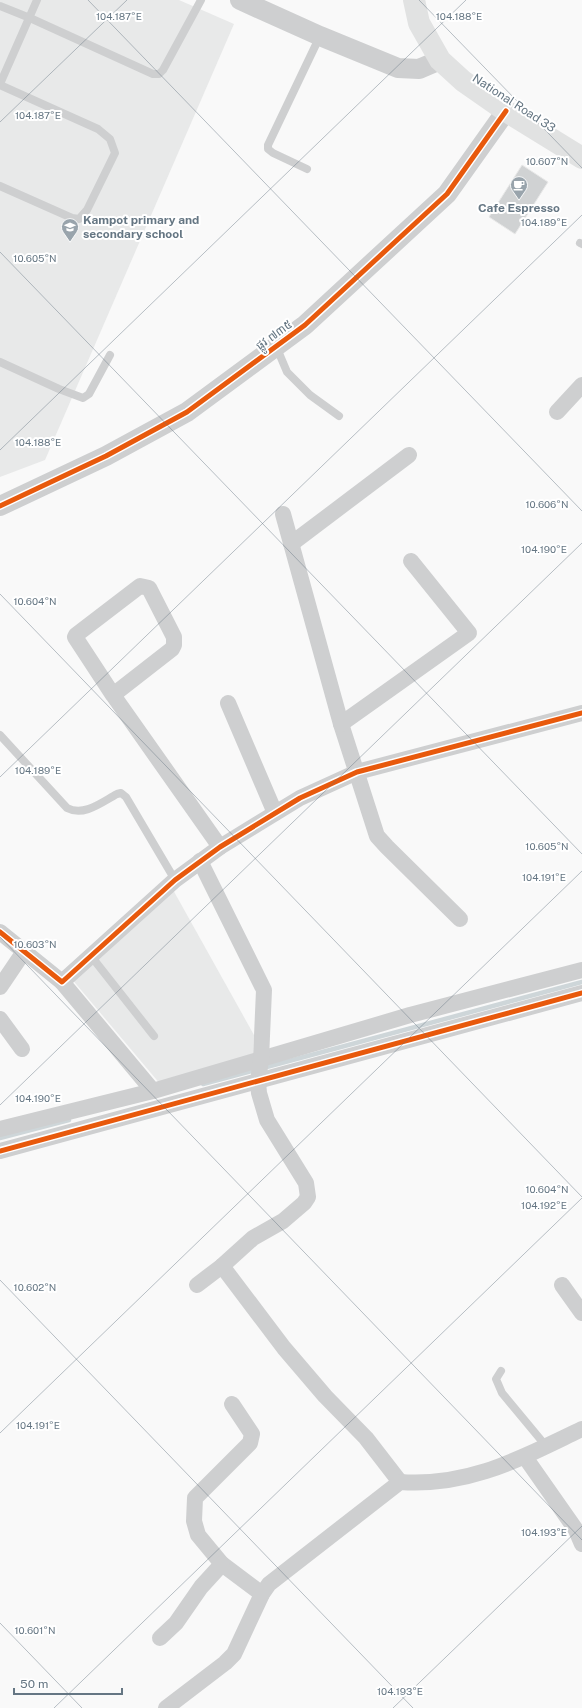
<svg xmlns="http://www.w3.org/2000/svg" width="582" height="1708" viewBox="0 0 582 1708" font-family="'Public Sans','Noto Sans Khmer',sans-serif">
<style>
.built{fill:#e8e9e9}
.lines{fill:none;stroke-linecap:round;stroke-linejoin:round}
.stream{stroke:#ced6d9;stroke-width:4.5}
.building{fill:#d0d2d3;stroke:#e8e8e8}
.service{stroke:#cecfd0;stroke-width:8}
.minor{stroke:#cecfd0;stroke-width:16}
.tertiary{stroke:#cecfd0;stroke-width:20}
.primary{stroke:#e1e2e2;stroke-width:22}
.cycleway-casing{stroke:#fff;stroke-width:8}
.cycleway{stroke:#e8590c;stroke-width:5}
.ticks{fill:none;stroke:#657683;stroke-width:1;stroke-opacity:0.45}
.labels{text-anchor:middle;stroke-width:4;stroke-linejoin:round;paint-order:stroke}
.street-label{font-size:12px;fill:#657683;stroke:#fff}
.poi-label{font-size:12px;font-weight:bold;fill:#657683;stroke:#fff}
.ticks-label{font-size:10px;text-anchor:middle;fill:#657683;stroke:#fff;stroke-width:4;stroke-linejoin:round;paint-order:stroke}
</style>
<rect width="100%" height="100%" fill="#f9f9f9"/>
<!-- built -->
<g class="built">
<polygon points="0,0 179,0 234,24 45,460 0,477"/>
<polygon points="172,888 254,1035 253,1057 161,1085 71,978"/>
</g>
<g class="lines">
<!-- stream -->
<g class="stream">
<polyline points="263,1068 582,982"/>
<polyline points="203,1084 256,1070"/>
<polyline points="0,1138 69,1120"/>
</g>
</g>
<!-- building -->
<polygon class="building" points="522,165 548,182 515,234 489,217"/>
<g class="lines">
<!-- service -->
<g class="service">
<polyline points="0,6 30,18 153,74 159,74 163,70 201,0"/>
<polyline points="0,84 37,0"/>
<polyline points="0,85 98,129 110,139 115,153 87,210 79,219 72,218 0,186"/>
<polyline points="307,169 273,153 268,149 268,145 320,36"/>
<polyline points="580,243 582,244"/>
<polyline points="276,346 287,372 310,395 339,416"/>
<polyline points="0,362 59,389 83,398 89,394 110,355"/>
<path d="M0 735 67 808C84 817 102 802 117 794L121 793 126 797 175 880"/>
<polyline points="91,956 154,1036"/>
<polyline points="501,1371 496,1379 502,1393 546,1446"/>
</g>
<!-- minor -->
<g class="minor">
<polyline points="557,412 582,385"/>
<polyline points="283,514 341,724 377,836 387,847 460,919"/>
<polyline points="291,544 409,455"/>
<polyline points="113,695 172,649 174,645 174,637 149,588 140,586 76,635 75,637 113,695 220,847"/>
<polyline points="228,703 275,813"/>
<polyline points="341,724 469,633 411,561"/>
<polyline points="0,932 62,982 175,880 220,847 300,798 357,772 582,713"/>
<polyline points="0,987 23,953"/>
<polyline points="0,1019 22,1049"/>
<polyline points="153,1091 410,1015 582,970"/>
<polyline points="0,1129 153,1091 62,982"/>
<polyline points="0,1151 582,993"/>
<polyline points="222,1266 284,1348 325,1396 366,1438 400,1482"/>
<polyline points="197,1285 222,1266 253,1238 283,1221 304,1203 308,1197 306,1183 267,1120 259,1093 258,1082 261,1059 264,990 200,861"/>
<polyline points="562,1285 582,1313"/>
<polyline points="232,1404 252,1434 250,1443 195,1498 194,1521 198,1535 222,1564 262,1594"/>
<polyline points="525,1457 576,1530 582,1544"/>
<polyline points="160,1638 176,1623 201,1587 222,1564"/>
<path d="M166 1708 225 1663 234 1654 262 1594 269 1584 400 1482C470 1487 521 1458 582 1429"/>
</g>
<!-- tertiary -->
<g class="tertiary">
<polyline points="240,0 320,36 398,68 419,69 440,60"/>
<polyline points="0,506 106,456 187,412 305,325 447,194 506,111"/>
</g>
<!-- primary -->
<polyline class="primary" points="414,0 419,23 440,60 463,81 506,111 582,158"/>
<!-- cycleway casing -->
<g class="cycleway-casing">
<g id="cycleway">
<polyline points="0,506 106,456 187,412 305,325 447,194 506,111"/>
<polyline points="0,932 62,982 175,880 220,847 300,798 357,772 582,713"/>
<polyline points="0,1151 582,993"/>
</g>
</g>
<!-- cycleway -->
<use href="#cycleway" class="cycleway"/>
</g>
<!-- ticks -->
<path class="ticks" d="M88 0 582 511M419 0 582 168M0 122 127 0M0 252 582 854M0 450 466 0M0 594 582 1197M0 777 582 215M0 937 582 1540M0 1105 582 543M0 1280 413 1708M0 1433 582 871M0 1623 82 1708M54 1708 582 1198M393 1708 582 1526"/>
<!-- icons -->
<defs>
<g id="cafe-pin" transform="scale(0.9)"><path d="M0 17L-7.5 6A9.5 9.5 0 1 1 7.5 6Z" fill="#99a4ac" stroke="#fff"/><path d="M-5.5-4.5H6V0H3Q3 3.5 0 3.5H-2.5Q-5.5 3.5-5.5 0ZM3-3.2v2h1.7v-2ZM-6 4.5H4V6H-6Z" fill="#fff"/></g>
<g id="school-pin" transform="scale(0.9)"><path d="M0 17L-7.5 6A9.5 9.5 0 1 1 7.5 6Z" fill="#99a4ac" stroke="#fff"/><path d="M0-5L7-2L0 1L-7-2ZM-4 1L0 2.5L4 1V4Q0 6-4 4Z" fill="#fff"/></g>
</defs>
<g fill-rule="evenodd">
<use href="#cafe-pin" x="519" y="185"/>
<use href="#school-pin" x="70" y="227"/>
</g>
<g class="labels">
<!-- street labels -->
<g class="street-label">
<text transform="translate(514 103) rotate(33)" y="4">National Road 33</text>
<text transform="translate(274 335) rotate(-36)" y="4">ផ្លូវ ៧៣៥</text>
</g>
<!-- poi labels -->
<g class="poi-label">
<text x="519" y="212">Cafe Espresso</text>
<text x="83" y="224" text-anchor="start">Kampot primary and<tspan x="83" dy="14">secondary school</tspan></text>
</g>
</g>
<g class="ticks-label">
<text x="119" y="20">104.187°E</text>
<text x="459" y="20">104.188°E</text>
<text x="38" y="119">104.187°E</text>
<text x="547" y="165">10.607°N</text>
<text x="544" y="226">104.189°E</text>
<text x="35" y="262">10.605°N</text>
<text x="38" y="446">104.188°E</text>
<text x="547" y="508">10.606°N</text>
<text x="544" y="553">104.190°E</text>
<text x="35" y="605">10.604°N</text>
<text x="38" y="774">104.189°E</text>
<text x="547" y="850">10.605°N</text>
<text x="544" y="881">104.191°E</text>
<text x="35" y="948">10.603°N</text>
<text x="38" y="1102">104.190°E</text>
<text x="547" y="1193">10.604°N</text>
<text x="544" y="1209">104.192°E</text>
<text x="35" y="1291">10.602°N</text>
<text x="38" y="1429">104.191°E</text>
<text x="544" y="1536">104.193°E</text>
<text x="35" y="1634">10.601°N</text>
<text x="400" y="1695">104.193°E</text>
</g>
<!-- scale -->
<path d="M14 1688v6h108v-6" fill="none" stroke="#657683" stroke-width="2"/>
<text x="20" y="1688" font-size="12" fill="#657683" stroke="#ffffff" stroke-width="3" paint-order="stroke">50 m</text>
</svg>
